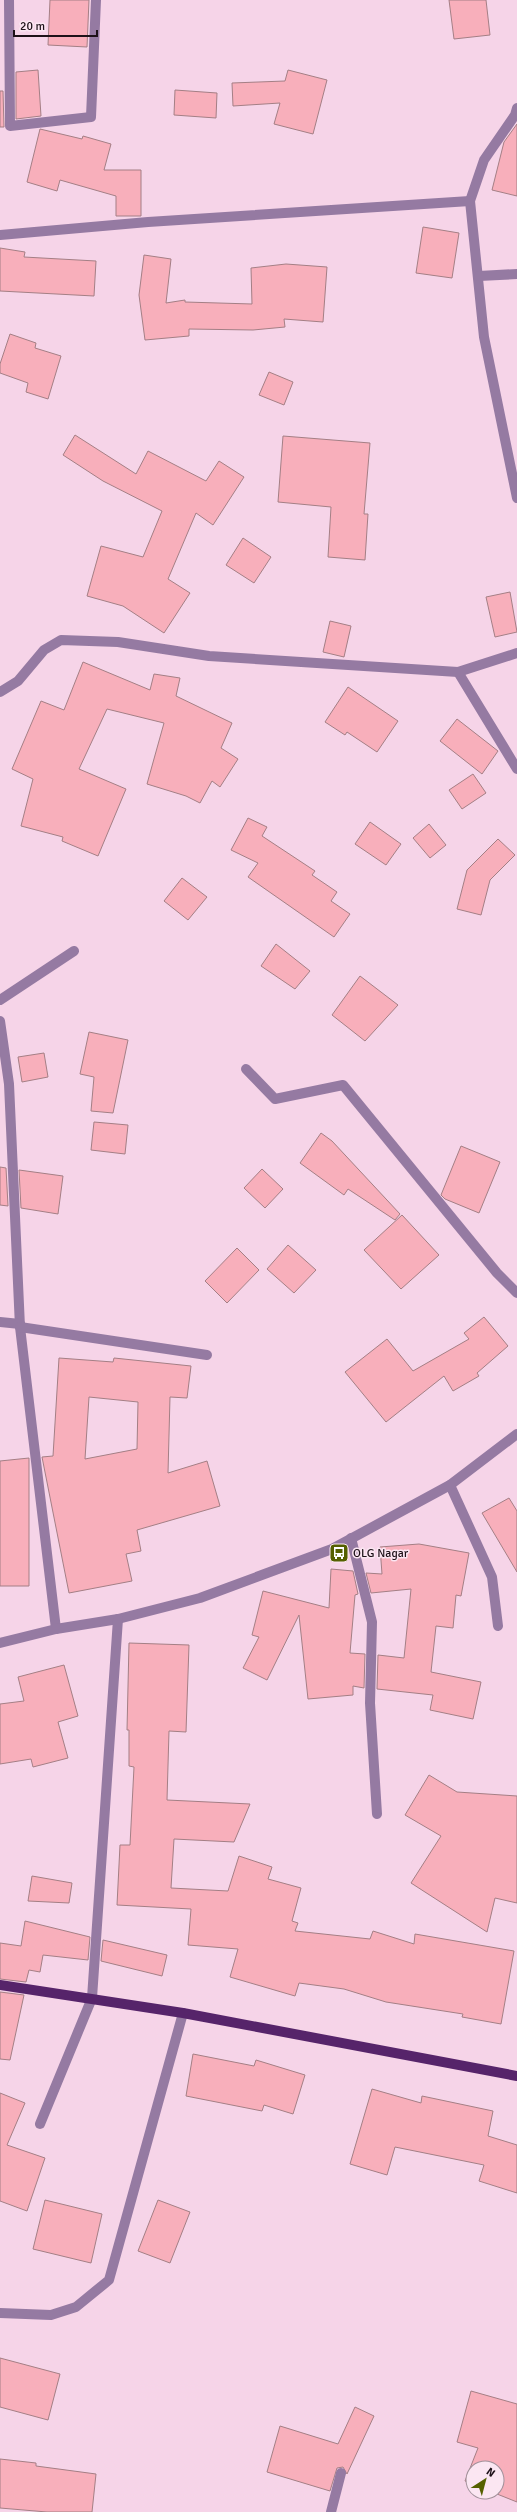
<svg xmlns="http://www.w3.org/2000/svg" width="517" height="2512" viewBox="0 0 517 2512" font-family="Signika,sans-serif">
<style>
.building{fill:#f8afbb;stroke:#a47f85;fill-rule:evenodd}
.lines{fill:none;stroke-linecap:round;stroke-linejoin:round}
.minor{stroke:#957aa2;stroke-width:10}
.major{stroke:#56246a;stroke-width:10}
.labels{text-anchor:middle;stroke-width:3;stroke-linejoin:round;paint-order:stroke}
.poi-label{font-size:12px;fill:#1d1118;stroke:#fbe6f2;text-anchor:start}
</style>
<rect width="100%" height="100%" fill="#f6d4e8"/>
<!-- building -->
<g class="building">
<polygon points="50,0 89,0 87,47 48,45"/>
<polygon points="449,0 486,0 490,35 454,39"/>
<polygon points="38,70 41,116 16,119 16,72"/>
<polygon points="288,70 327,80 313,134 274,124 280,103 233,106 232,83 285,81"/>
<polygon points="175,90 217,93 216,118 174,115"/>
<polygon points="0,91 3,91 4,127 0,127"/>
<polygon points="517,124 517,196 492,190 504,142"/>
<polygon points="40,129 82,139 83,136 111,144 104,170 141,170 141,216 116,216 116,196 60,180 57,191 27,182"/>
<polygon points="423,227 459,233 452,278 416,273"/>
<polygon points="0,248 25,252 24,257 96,261 94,296 0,291"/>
<polygon points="144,255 171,259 166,303 185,300 185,302 252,304 251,268 286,264 327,267 323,322 284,319 285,327 253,330 189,329 189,336 145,340 139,295"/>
<polygon points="10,334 36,343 35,348 61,356 48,399 26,392 28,383 0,373 0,364"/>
<polygon points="269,372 293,382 284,405 259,395"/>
<polygon points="75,435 136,474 148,451 206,481 219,461 244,477 213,525 196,513 168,579 190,593 164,633 123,606 87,596 101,546 143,557 162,511 103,481 63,455"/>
<polygon points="283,436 370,443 364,514 368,514 365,560 328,557 331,507 278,502"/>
<polygon points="243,538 271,557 254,583 226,565"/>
<polygon points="510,592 517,632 495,637 486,597"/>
<polygon points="330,621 351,626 344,657 323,652"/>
<polygon points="83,662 150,690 154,674 180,678 176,696 232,723 221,748 238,759 220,787 212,781 200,803 186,796 147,784 164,723 107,709 79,769 126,789 98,856 62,841 63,837 21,826 33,779 12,769 41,701 64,710"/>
<polygon points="348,687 398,721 377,752 347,732 345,735 325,722"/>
<polygon points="457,719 498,751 482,774 440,741"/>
<polygon points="473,774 486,793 462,809 449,790"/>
<polygon points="248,818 267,827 262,836 315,871 312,875 337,892 331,901 350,914 334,937 248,877 258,863 231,850"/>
<polygon points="370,822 401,844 386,865 355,844"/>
<polygon points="429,824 446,845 430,858 413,838"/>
<polygon points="498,839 515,855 490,880 481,915 457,909 467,870"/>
<polygon points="182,878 207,897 188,920 164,901"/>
<polygon points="276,944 310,971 295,989 261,966"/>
<polygon points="360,976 398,1005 365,1041 332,1015"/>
<polygon points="89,1032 128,1040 113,1113 91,1111 94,1077 80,1074"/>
<polygon points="44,1053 48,1077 22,1082 18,1057"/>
<polygon points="94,1122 128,1125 125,1154 91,1150"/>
<polygon points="321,1133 332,1141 400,1214 395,1220 348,1189 344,1195 300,1163"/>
<polygon points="461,1146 500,1162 479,1213 445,1199 441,1195"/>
<polygon points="0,1167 6,1168 8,1206 0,1205"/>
<polygon points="262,1169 283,1189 265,1208 244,1188"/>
<polygon points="19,1170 63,1176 58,1214 21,1208"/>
<polygon points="402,1215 439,1255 401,1289 364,1250"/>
<polygon points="288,1245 316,1270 294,1293 267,1269"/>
<polygon points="237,1248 259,1270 227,1303 205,1281"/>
<polygon points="484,1317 508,1346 477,1373 479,1376 453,1391 444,1376 386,1422 345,1372 387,1339 413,1371 469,1339 464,1333"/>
<path d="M59 1358 113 1362 114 1358 191 1366 187 1398 170 1397 168 1473 207 1461 220 1506 137 1530 141 1551 126 1554 132 1581 69 1593 42 1457 53 1456ZM89 1397 138 1402 137 1449 85 1459Z"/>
<polygon points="29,1458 29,1586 0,1586 0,1461"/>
<polygon points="509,1498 517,1511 517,1572 482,1513"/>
<polygon points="419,1544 469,1553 461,1596 456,1595 453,1628 436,1626 431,1672 481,1682 473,1719 430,1710 433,1695 377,1689 378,1655 404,1658 411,1589 371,1593 366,1573 382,1574 380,1547"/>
<polygon points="331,1569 353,1571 358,1594 355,1595 350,1653 365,1654 364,1688 353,1686 353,1695 308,1699 299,1615 267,1680 243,1668 259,1637 252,1635 263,1591 329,1608"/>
<polygon points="129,1643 189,1645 186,1732 169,1731 167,1800 250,1804 234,1842 174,1839 171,1888 228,1891 239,1856 272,1867 268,1879 301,1888 292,1921 298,1923 295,1931 370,1939 373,1931 414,1944 415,1934 514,1951 501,2024 462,2017 463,2014 386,2002 344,1989 299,1983 295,1996 230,1977 238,1949 188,1945 191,1909 117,1905 120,1845 130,1845 134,1767 129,1766 129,1730 127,1730"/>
<polygon points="64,1665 78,1716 58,1722 68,1758 33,1767 31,1759 0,1764 0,1704 24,1701 18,1677"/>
<polygon points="429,1775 457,1792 517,1796 517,1903 495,1898 487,1932 411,1883 441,1836 405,1815"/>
<polygon points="32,1876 72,1883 69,1903 28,1901"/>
<polygon points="25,1921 90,1937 88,1960 43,1955 40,1972 29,1970 26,1982 0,1979 0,1943 21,1946"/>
<polygon points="103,1940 167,1955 162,1976 101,1961"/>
<polygon points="0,1992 24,1995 10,2060 0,2059"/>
<polygon points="193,2054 254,2066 256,2060 305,2075 293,2114 264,2105 262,2111 186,2096"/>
<polygon points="372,2089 421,2103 422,2096 493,2111 488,2136 517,2145 517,2193 479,2181 484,2165 395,2147 387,2175 350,2164"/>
<polygon points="0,2093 25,2103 7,2145 45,2158 27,2211 0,2201"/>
<polygon points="45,2200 102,2214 91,2263 33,2249"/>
<polygon points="158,2200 190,2212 170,2263 138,2251"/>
<polygon points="0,2358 60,2374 48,2420 0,2407"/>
<polygon points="471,2391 517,2404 517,2502 492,2492 497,2492 497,2468 473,2468 473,2484 465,2481 478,2448 457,2442"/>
<polygon points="355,2407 374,2416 347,2474 343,2467 337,2468 330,2491 267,2472 280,2426 338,2444"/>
<polygon points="0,2459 36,2463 36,2466 96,2474 92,2512 47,2512 0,2508"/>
</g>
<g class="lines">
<!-- minor -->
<g class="minor">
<polyline points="9,0 10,126 91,117 96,0"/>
<polyline points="517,108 515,115 484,160 470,201 484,337 517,498"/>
<polyline points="0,235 148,222 470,201"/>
<polyline points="479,276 517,274"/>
<polyline points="458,672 517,769"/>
<polyline points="0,692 18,681 44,650 61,640 118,642 209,656 458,672 517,653"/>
<polyline points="0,1000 74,951"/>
<polyline points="0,1021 9,1084 20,1327 56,1629"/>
<polyline points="246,1069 275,1099 343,1085 497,1273 517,1293"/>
<polyline points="0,1322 20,1324"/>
<polyline points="20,1327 207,1355"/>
<polyline points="450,1485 492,1577 498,1626"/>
<polyline points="351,1538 372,1622 370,1703 377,1814"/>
<polyline points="0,1643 56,1629 118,1619 200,1598 332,1549 450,1485 517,1434"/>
<polyline points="40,2124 92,1998 118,1619"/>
<polyline points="0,2313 51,2315 76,2307 109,2280 183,2013"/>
<polyline points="331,2512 341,2473"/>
</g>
<!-- major -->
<polyline class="major" points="0,1985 183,2013 517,2076"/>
</g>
<!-- icons -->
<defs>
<g id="bus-square" transform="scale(1)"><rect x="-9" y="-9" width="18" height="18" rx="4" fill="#556000" stroke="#fbe6f2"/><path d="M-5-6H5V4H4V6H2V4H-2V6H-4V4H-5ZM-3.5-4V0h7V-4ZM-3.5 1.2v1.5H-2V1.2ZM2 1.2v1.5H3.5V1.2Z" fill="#fff"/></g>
</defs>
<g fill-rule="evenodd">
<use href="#bus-square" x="339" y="1553"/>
</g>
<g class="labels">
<!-- poi labels -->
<g class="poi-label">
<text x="353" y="1557">OLG Nagar</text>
</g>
</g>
<!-- north arrow -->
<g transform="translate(485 2480) rotate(36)"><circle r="19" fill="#fbe6f2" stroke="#a2919b"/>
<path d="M0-3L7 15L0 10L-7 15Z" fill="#556000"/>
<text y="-6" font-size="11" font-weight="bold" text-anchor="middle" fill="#1d1118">N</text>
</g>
<!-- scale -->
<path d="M14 30v6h83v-6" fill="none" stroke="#1d1118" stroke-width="2"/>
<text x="20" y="30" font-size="12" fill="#1d1118" stroke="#fbe6f2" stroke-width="3" paint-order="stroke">20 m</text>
</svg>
